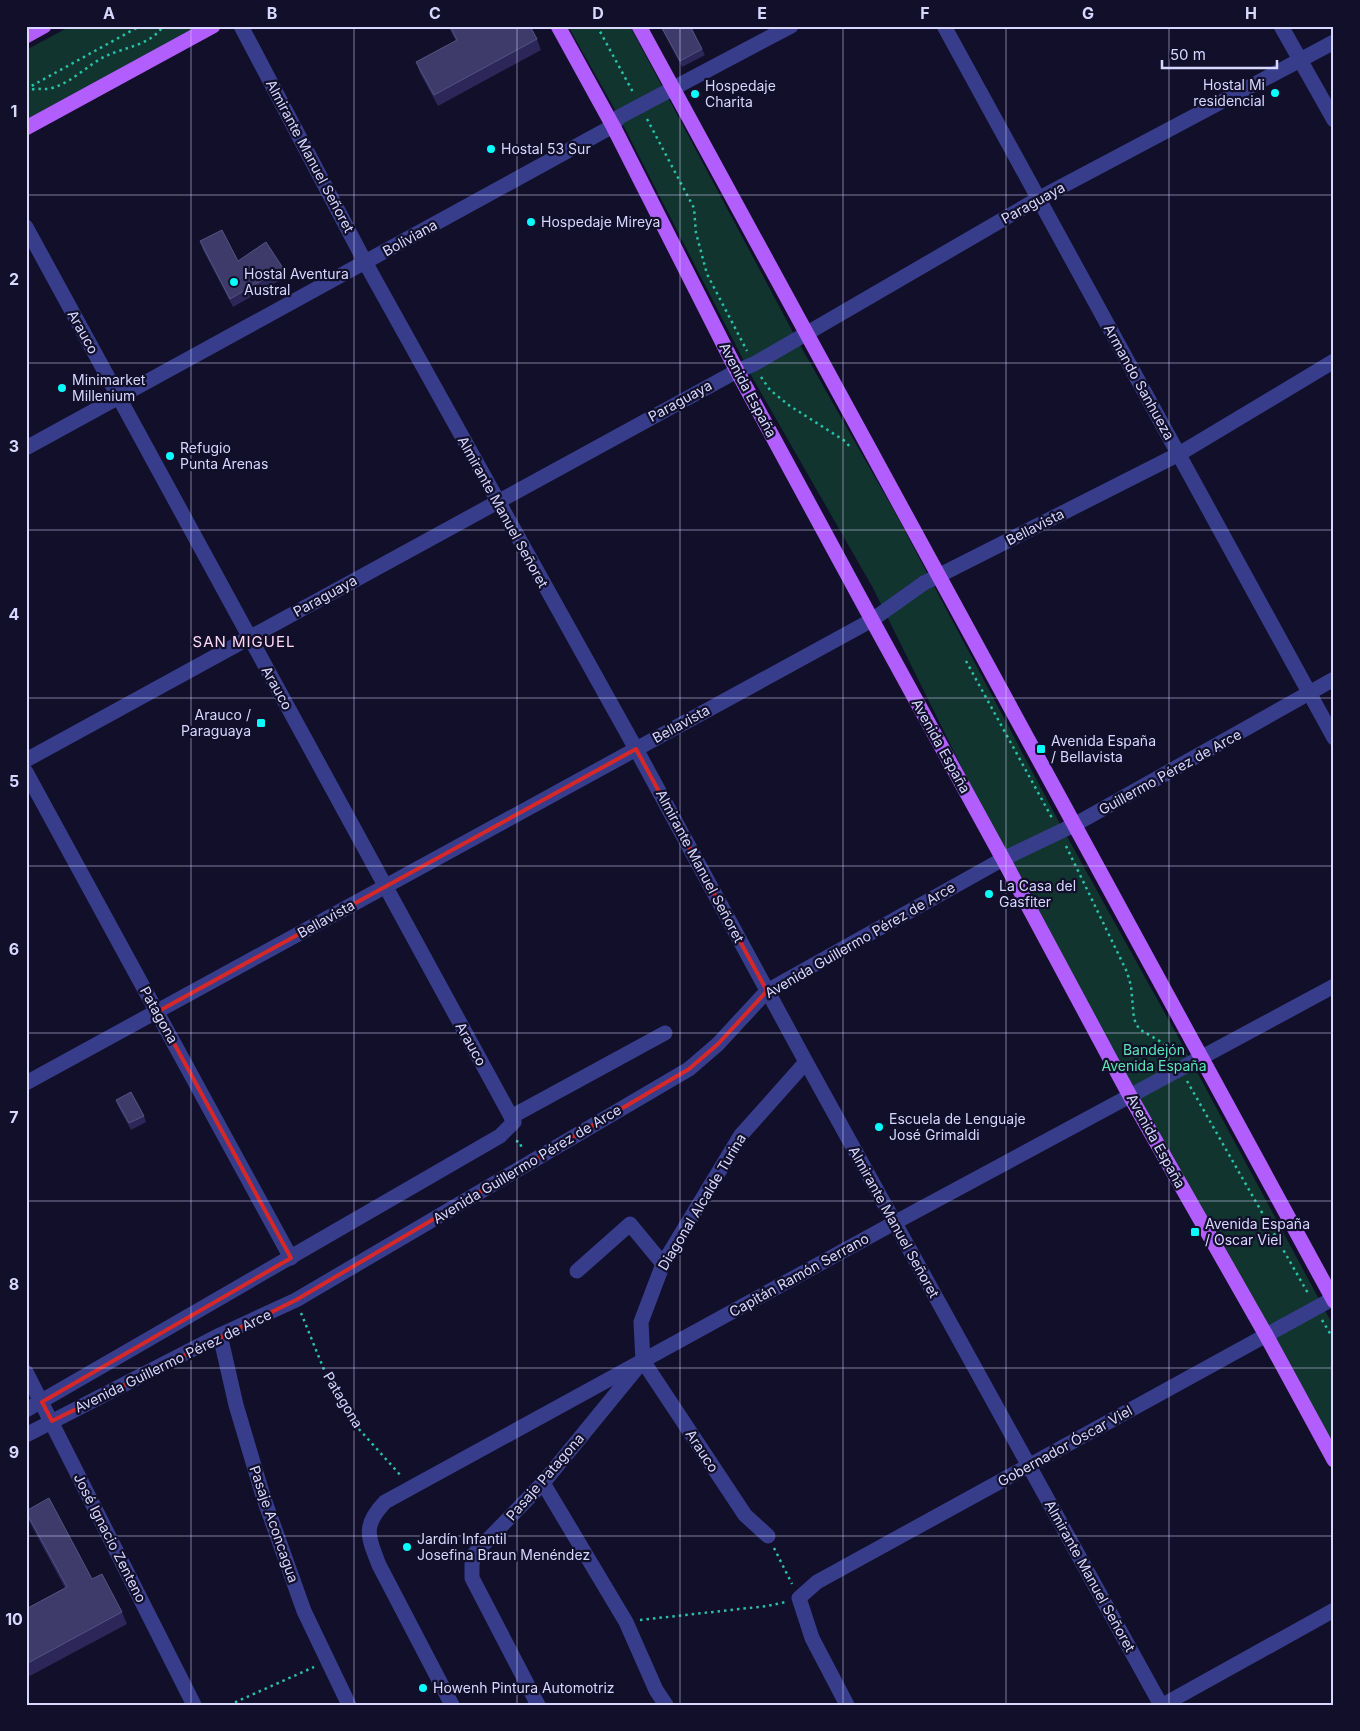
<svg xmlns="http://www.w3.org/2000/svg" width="1360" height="1731" viewBox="0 0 1360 1731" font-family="Inter,sans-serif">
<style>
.green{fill:#11342f}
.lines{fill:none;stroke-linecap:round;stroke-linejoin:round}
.path{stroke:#29c1a8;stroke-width:2.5;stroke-dasharray:2.5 4;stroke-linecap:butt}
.minor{stroke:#373d8b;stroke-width:15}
.major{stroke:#b25eff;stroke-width:15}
.wall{fill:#2c2758}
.building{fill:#3e3a6a;stroke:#565381}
.marked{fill:none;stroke:#d62828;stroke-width:4;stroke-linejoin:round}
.grid{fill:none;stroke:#d7d7ff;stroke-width:1;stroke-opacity:0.55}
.poi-dot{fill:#03fffe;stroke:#110f29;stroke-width:2}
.labels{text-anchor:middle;stroke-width:4.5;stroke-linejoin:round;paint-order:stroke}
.poi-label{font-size:14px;fill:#d7d7ff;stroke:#110f29;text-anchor:start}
.street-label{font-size:14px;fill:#d7d7ff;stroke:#110f29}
.park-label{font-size:14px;fill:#5be7b5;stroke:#110f29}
.neighbourhood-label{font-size:15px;letter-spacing:1px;fill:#ffd9f5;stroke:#110f29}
.neatline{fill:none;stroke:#d7d7ff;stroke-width:2}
.grid-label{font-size:16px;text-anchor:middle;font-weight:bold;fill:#d7d7ff}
</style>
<rect width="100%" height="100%" fill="#110f29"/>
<!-- green -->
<g class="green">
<polygon points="71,26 201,26 26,123 26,50"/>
<polygon points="568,26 630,26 796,338 897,516 1059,822 1182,1044 1334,1327 1334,1452 1006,857 873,588 752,377 619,117"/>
</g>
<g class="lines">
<!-- path -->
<g class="path">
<polyline points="597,26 634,94"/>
<polyline points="26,89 140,26"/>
<path d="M26 92C36 86 42 91 52 88 73 82 87 65 106 56 125 47 151 45 163 26"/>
<polyline points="647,119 694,208 696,233 707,274 747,351"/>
<polyline points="761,377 770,390 790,406 845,441 850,447"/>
<polyline points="966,661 1052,818"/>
<polyline points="1066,846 1127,972 1131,986 1134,1019 1139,1029 1168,1046 1173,1056"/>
<polyline points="1187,1081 1309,1295"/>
<polyline points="516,1141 520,1142 522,1150"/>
<polyline points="301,1313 325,1372 358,1428 402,1477"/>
<polyline points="1322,1320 1334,1340"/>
<polyline points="774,1548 792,1584"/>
<polyline points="640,1620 767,1606 786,1602"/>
<polyline points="229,1705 314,1667"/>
</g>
<!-- minor -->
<g class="minor">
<polyline points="241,26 365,262 636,749 806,1062 1161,1705"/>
<polyline points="944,26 1334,738"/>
<polyline points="1281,26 1334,120"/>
<polyline points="26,227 514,1122 500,1136 26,1410"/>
<polyline points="26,448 613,126 619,117 791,26"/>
<polyline points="26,760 737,371 754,364 1038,199 1334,42"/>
<polyline points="26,772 291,1258"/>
<polyline points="26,1083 872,620 924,583 938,576 1179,454 1334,361"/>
<polyline points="511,1117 665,1033"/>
<polyline points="577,1271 630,1224 663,1264"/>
<polyline points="220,1335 236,1405 263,1496 304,1611 349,1705"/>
<polyline points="643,1361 641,1322 663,1264 741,1135 806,1062"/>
<polyline points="643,1361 745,1515 768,1536"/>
<polyline points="26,1372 194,1705"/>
<polyline points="26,1435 220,1335 296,1300 689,1069 718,1044 767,991 1003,859 1074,825 1334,679"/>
<polyline points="543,1483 626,1622 656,1690 666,1705"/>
<path d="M452 1705 379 1565C368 1537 362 1526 385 1502L894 1223 1334 986"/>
<polyline points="538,1705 472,1578 472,1564 475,1553 543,1483 637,1368"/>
<polyline points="847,1705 812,1638 799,1598 817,1582 1334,1298"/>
<polyline points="1163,1705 1334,1610"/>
</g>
<!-- major -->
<g class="major">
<polyline points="558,26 613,126 737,371 872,620 1003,859 1130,1096 1266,1335 1334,1460"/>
<polyline points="639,26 1334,1301"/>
<polyline points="26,36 44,26"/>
<polyline points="26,128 213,26"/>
</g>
</g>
<!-- wall -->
<g class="wall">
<polygon points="448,26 530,26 537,39 541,50 438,106 420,73 416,62 456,41"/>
<polygon points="660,26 691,26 702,49 705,55 682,67"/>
<polygon points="200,241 238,261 283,268 286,277 233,307 203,250"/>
<polygon points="116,1100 144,1116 146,1122 131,1130 118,1106"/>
<polygon points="26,1512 92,1579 122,1612 127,1624 26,1678 26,1609 65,1588 30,1523"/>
</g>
<!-- building -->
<g class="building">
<polygon points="450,26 530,26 537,39 434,95 416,62 457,40"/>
<polygon points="661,26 690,26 702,49 680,61"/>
<polygon points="222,230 238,261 266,242 283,268 230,299 200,241"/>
<polygon points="131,1092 144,1116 129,1123 116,1100"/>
<polygon points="49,1498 92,1579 102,1574 122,1612 26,1664 26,1609 67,1587 26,1512 26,1511"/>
</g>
<!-- marked area -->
<path class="marked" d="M636 749 767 991 718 1044 689 1069 296 1300 52 1421 42 1402 291 1258 157 1012Z"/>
<!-- grid -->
<path class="grid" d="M191 26V1705M354 26V1705M517 26V1705M680 26V1705M843 26V1705M1006 26V1705M1169 26V1705M26 195H1334M26 363H1334M26 530H1334M26 698H1334M26 866H1334M26 1033H1334M26 1201H1334M26 1368H1334M26 1536H1334"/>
<!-- markers -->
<g class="poi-dot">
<circle cx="1275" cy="93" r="5"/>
<circle cx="695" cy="94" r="5"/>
<circle cx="491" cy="149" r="5"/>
<circle cx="531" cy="222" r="5"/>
<circle cx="234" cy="282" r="5"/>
<circle cx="62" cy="388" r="5"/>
<circle cx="170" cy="456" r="5"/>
<rect x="256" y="718" width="10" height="10" rx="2.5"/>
<rect x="1036" y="744" width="10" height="10" rx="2.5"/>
<circle cx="989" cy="894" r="5"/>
<circle cx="879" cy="1127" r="5"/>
<rect x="1190" y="1227" width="10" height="10" rx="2.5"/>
<circle cx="407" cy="1547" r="5"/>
<circle cx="423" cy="1688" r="5"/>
</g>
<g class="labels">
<!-- poi labels -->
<g class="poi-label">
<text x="1265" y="90" text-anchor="end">Hostal Mi<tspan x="1265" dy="16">residencial</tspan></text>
<text x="705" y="91">Hospedaje<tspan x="705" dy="16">Charita</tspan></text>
<text x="501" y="154">Hostal 53 Sur</text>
<text x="541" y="227">Hospedaje Mireya</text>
<text x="244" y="279">Hostal Aventura<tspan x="244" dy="16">Austral</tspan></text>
<text x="72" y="385">Minimarket<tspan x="72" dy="16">Millenium</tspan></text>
<text x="180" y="453">Refugio<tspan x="180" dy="16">Punta Arenas</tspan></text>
<text x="251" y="720" text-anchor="end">Arauco /<tspan x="251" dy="16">Paraguaya</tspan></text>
<text x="1051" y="746">Avenida España<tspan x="1051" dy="16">/ Bellavista</tspan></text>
<text x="999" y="891">La Casa del<tspan x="999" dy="16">Gasfiter</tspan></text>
<text x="889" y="1124">Escuela de Lenguaje<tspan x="889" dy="16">José Grimaldi</tspan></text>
<text x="1205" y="1229">Avenida España<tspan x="1205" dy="16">/ Oscar Viel</tspan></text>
<text x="417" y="1544">Jardín Infantil<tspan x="417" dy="16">Josefina Braun Menéndez</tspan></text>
<text x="433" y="1693">Howenh Pintura Automotriz</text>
</g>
<!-- street labels -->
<g class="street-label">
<text transform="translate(310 156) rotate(62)" y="5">Almirante Manuel Señoret</text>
<text transform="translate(1033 203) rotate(-29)" y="5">Paraguaya</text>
<text transform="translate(410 238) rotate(-29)" y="5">Boliviana</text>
<text transform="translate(83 332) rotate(61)" y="5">Arauco</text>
<text transform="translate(1139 382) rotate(61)" y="5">Armando Sanhueza</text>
<text transform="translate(748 390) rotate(62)" y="5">Avenida España</text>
<text transform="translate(680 401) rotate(-29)" y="5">Paraguaya</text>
<text transform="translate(503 512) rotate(61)" y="5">Almirante Manuel Señoret</text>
<text transform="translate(1035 527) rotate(-27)" y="5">Bellavista</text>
<text transform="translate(325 596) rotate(-29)" y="5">Paraguaya</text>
<text transform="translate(277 688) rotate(61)" y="5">Arauco</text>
<text transform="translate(681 724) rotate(-29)" y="5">Bellavista</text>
<text transform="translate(941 746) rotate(61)" y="5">Avenida España</text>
<text transform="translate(1170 772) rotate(-29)" y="5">Guillermo Pérez de Arce</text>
<text transform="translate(700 866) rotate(62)" y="5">Almirante Manuel Señoret</text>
<text transform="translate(326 919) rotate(-29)" y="5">Bellavista</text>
<text transform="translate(860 940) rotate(-30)" y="5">Avenida Guillermo Pérez de Arce</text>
<text transform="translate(159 1015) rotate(61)" y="5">Patagona</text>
<text transform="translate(471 1044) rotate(61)" y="5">Arauco</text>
<text transform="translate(1156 1141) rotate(61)" y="5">Avenida España</text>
<text transform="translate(527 1164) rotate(-31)" y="5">Avenida Guillermo Pérez de Arce</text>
<text transform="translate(702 1202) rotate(-59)" y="5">Diagonal Alcalde Turina</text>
<text transform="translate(894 1222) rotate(61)" y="5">Almirante Manuel Señoret</text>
<text transform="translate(799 1275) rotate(-29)" y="5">Capitán Ramón Serrano</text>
<text transform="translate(173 1361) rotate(-26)" y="5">Avenida Guillermo Pérez de Arce</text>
<text transform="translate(343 1400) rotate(59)" y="5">Patagona</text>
<text transform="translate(1065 1446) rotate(-29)" y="5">Gobernador Óscar Viel</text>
<text transform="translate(702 1451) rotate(57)" y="5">Arauco</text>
<text transform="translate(545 1477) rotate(-49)" y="5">Pasaje Patagona</text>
<text transform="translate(274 1524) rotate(71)" y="5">Pasaje Aconcagua</text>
<text transform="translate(110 1538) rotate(63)" y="5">José Ignacio Zenteno</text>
<text transform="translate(1090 1576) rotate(61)" y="5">Almirante Manuel Señoret</text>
</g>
<!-- park labels -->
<g class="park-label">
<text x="1154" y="1055">Bandejón<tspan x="1154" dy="16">Avenida España</tspan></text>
</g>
<!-- neighbourhood labels -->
<g class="neighbourhood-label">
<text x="244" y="647">SAN MIGUEL</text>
</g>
</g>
<!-- border -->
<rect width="1360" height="1731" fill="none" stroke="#110f29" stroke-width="55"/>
<!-- scale -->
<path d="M1162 60v8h115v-8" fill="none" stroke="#d7d7ff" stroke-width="2.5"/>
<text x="1170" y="60" font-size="15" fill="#d7d7ff" stroke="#110f29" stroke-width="4" paint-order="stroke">50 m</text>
<rect x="28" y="28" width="1304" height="1676" class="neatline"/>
<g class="grid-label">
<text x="109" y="19">A</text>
<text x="272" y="19">B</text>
<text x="435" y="19">C</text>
<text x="598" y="19">D</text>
<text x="762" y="19">E</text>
<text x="925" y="19">F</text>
<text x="1088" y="19">G</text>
<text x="1251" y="19">H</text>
<text x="14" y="117">1</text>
<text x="14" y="285">2</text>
<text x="14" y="452">3</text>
<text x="14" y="620">4</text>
<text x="14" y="787">5</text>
<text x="14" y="955">6</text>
<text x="14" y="1123">7</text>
<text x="14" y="1290">8</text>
<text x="14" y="1458">9</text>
<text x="14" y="1625">10</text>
</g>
</svg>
